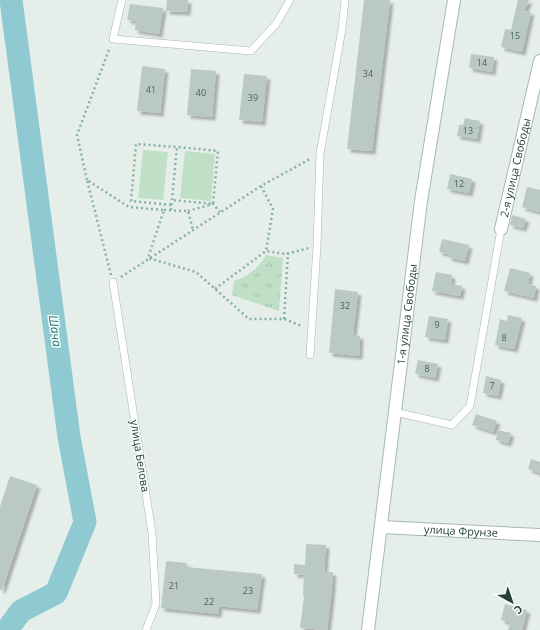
<svg xmlns="http://www.w3.org/2000/svg" width="540" height="630" viewBox="0 0 540 630" font-family="'Open Sans',sans-serif">
<style>
.park{fill:url(#park-tufts)}
.pitch{fill:#bfdfc7}
.lines{fill:none;stroke-linecap:round;stroke-linejoin:round}
.river{stroke:#8fcad2;stroke-width:23}
.building{fill:#bbc9c3;filter:url(#shadow)}
.lane-casing{stroke:#a8b7b1;stroke-width:8}
.street-casing{stroke:#a8b7b1;stroke-width:14}
.secondary-casing{stroke:#a4bab2;stroke-width:14}
.path{stroke:#86b2a3;stroke-width:2.5;stroke-dasharray:2 3;stroke-linecap:butt}
.lane{stroke:#fff;stroke-width:7}
.street{stroke:#fff;stroke-width:12}
.secondary{stroke:#fff;stroke-width:12}
.labels{text-anchor:middle;stroke-width:3;stroke-linejoin:round;paint-order:stroke}
.number-label{font-size:9px;fill:#4a635b}
.street-label{font-size:11px;fill:#244138;stroke:#f6fbf8}
.water-label{font-size:12px;font-style:italic;fill:#1e707d;stroke:#f6fbf8}
</style>
<defs>
<pattern id="park-tufts" width="24" height="20" patternUnits="userSpaceOnUse"><rect width="24" height="20" fill="#bfdfc7"/><path d="M3 7l-1-3M5 7V3M7 7l1-3M15 17l-1-3M17 17v-4M19 17l1-3" fill="none" stroke="#a4c1ac"/></pattern>
<filter id="shadow"><feDropShadow dx="3.5" dy="3.5" stdDeviation="1" flood-color="#0004"/></filter>
</defs>
<rect width="100%" height="100%" fill="#e6eeea"/>
<!-- park -->
<path class="park" d="M266 255 283 258 279 311 232 295 234 281C248 277 259 268 266 255Z"/>
<!-- pitch -->
<g class="pitch">
<polygon points="143,150 168,152 163,200 138,198"/>
<polygon points="185,151 215,154 211,201 180,198"/>
</g>
<g class="lines">
<!-- river -->
<polyline class="river" points="7,630 21,611 56,593 85,522 69,437 11,0"/>
</g>
<!-- building -->
<g class="building">
<polygon points="167,0 188,0 187,12 166,11"/>
<polygon points="364,0 390,0 372,151 347,149"/>
<polygon points="518,0 529,0 524,11 531,12 522,52 501,47 505,29 511,30"/>
<polygon points="130,4 163,8 159,34 135,30 136,21 127,20"/>
<polygon points="471,54 494,57 492,72 469,68"/>
<polygon points="142,66 165,69 160,113 137,111"/>
<polygon points="191,69 216,71 212,117 187,115"/>
<polygon points="244,74 267,76 262,122 239,120"/>
<polygon points="465,118 480,121 477,139 457,136 459,125 463,125"/>
<polygon points="450,174 472,179 469,193 447,189"/>
<polygon points="527,187 540,190 540,212 522,207"/>
<polygon points="512,215 526,219 523,228 510,225"/>
<polygon points="442,239 469,245 465,261 448,257 449,254 439,252"/>
<polygon points="510,268 530,273 528,284 536,286 534,298 504,291"/>
<polygon points="436,272 452,275 451,284 462,286 460,296 432,291"/>
<polygon points="335,289 358,292 353,335 360,336 359,356 329,353"/>
<polygon points="508,315 522,318 514,349 495,345 500,319 507,321"/>
<polygon points="429,316 448,319 445,340 425,337"/>
<polygon points="418,360 438,364 435,378 415,374"/>
<polygon points="486,376 501,380 498,396 483,393"/>
<polygon points="476,414 497,421 493,432 472,425"/>
<polygon points="498,430 511,433 508,443 496,440"/>
<polygon points="531,459 540,462 540,473 528,469"/>
<polygon points="10,476 37,485 2,590 0,590 0,507"/>
<polygon points="306,544 326,545 324,572 333,572 331,598 327,630 300,628 304,597 303,596 304,575 294,574 294,564 305,565"/>
<polygon points="166,561 187,563 186,567 262,574 257,610 219,606 218,614 161,608"/>
<polygon points="505,604 527,610 522,630 508,630 510,622 501,620"/>
</g>
<g class="lines">
<!-- lane casing -->
<g class="lane-casing">
<g id="lane">
<polyline points="122,0 113,39 251,51 276,24 290,0"/>
<polyline points="113,282 152,533 156,604 146,630"/>
<polyline points="310,355 317,246 320,154 342,29 345,0"/>
<polyline points="395,412 452,425 470,406 501,229"/>
</g>
</g>
<!-- street casing -->
<g class="street-casing">
<g id="street">
<path id="s1" d="M501 229 540 61"/>
<path id="s2" d="M381 527 540 535"/>
</g>
</g>
<!-- secondary casing -->
<g class="secondary-casing">
<g id="secondary">
<path id="s3" d="M368 630 421 201 454 0"/>
</g>
</g>
<!-- path -->
<g class="path">
<polyline points="87,180 77,135 110,47"/>
<polyline points="261,186 273,209 266,251"/>
<polyline points="171,205 131,201 136,144 177,147"/>
<polyline points="164,210 188,211 193,230"/>
<polyline points="171,210 177,147 218,151 213,204 172,200"/>
<polyline points="188,211 213,204 220,212"/>
<polyline points="111,275 87,180 129,207 164,210 148,258 196,272 249,319 284,319 302,326"/>
<polyline points="121,277 261,186 310,159"/>
<polyline points="215,289 266,251 286,254 309,248"/>
<polyline points="284,319 288,253"/>
</g>
<!-- lane -->
<use href="#lane" class="lane"/>
<!-- street -->
<use href="#street" class="street"/>
<!-- secondary -->
<use href="#secondary" class="secondary"/>
</g>
<g class="labels">
<!-- number labels -->
<g class="number-label">
<text x="515" y="39">15</text>
<text x="482" y="66">14</text>
<text x="368" y="77">34</text>
<text x="151" y="93">41</text>
<text x="201" y="96">40</text>
<text x="253" y="101">39</text>
<text x="468" y="134">13</text>
<text x="459" y="187">12</text>
<text x="345" y="309">32</text>
<text x="437" y="328">9</text>
<text x="504" y="341">8</text>
<text x="427" y="372">8</text>
<text x="492" y="389">7</text>
<text x="174" y="589">21</text>
<text x="248" y="594">23</text>
<text x="209" y="605">22</text>
</g>
<!-- street labels -->
<g class="street-label">
<text dy="4" stroke="none"><textPath href="#s1" startOffset="63">2-я улица Свободы</textPath></text>
<text dy="4" stroke="none"><textPath href="#s3" startOffset="318">1-я улица Свободы</textPath></text>
<text transform="translate(140 456) rotate(81)" y="4">улица Белова</text>
<text dy="4" stroke="none"><textPath href="#s2" startOffset="80">улица Фрунзе</textPath></text>
</g>
<!-- water labels -->
<g class="water-label">
<text transform="translate(55 331) rotate(82)" y="4">Шача</text>
</g>
</g>
<!-- north arrow -->
<g transform="translate(512 602) rotate(140)" stroke="#f6fbf8" stroke-width="3" paint-order="stroke">
<path d="M0-3L7 15L0 10L-7 15Z" fill="#244138"/>
<text y="-6" font-size="11" font-weight="bold" text-anchor="middle" fill="#244138">С</text>
</g>
</svg>
